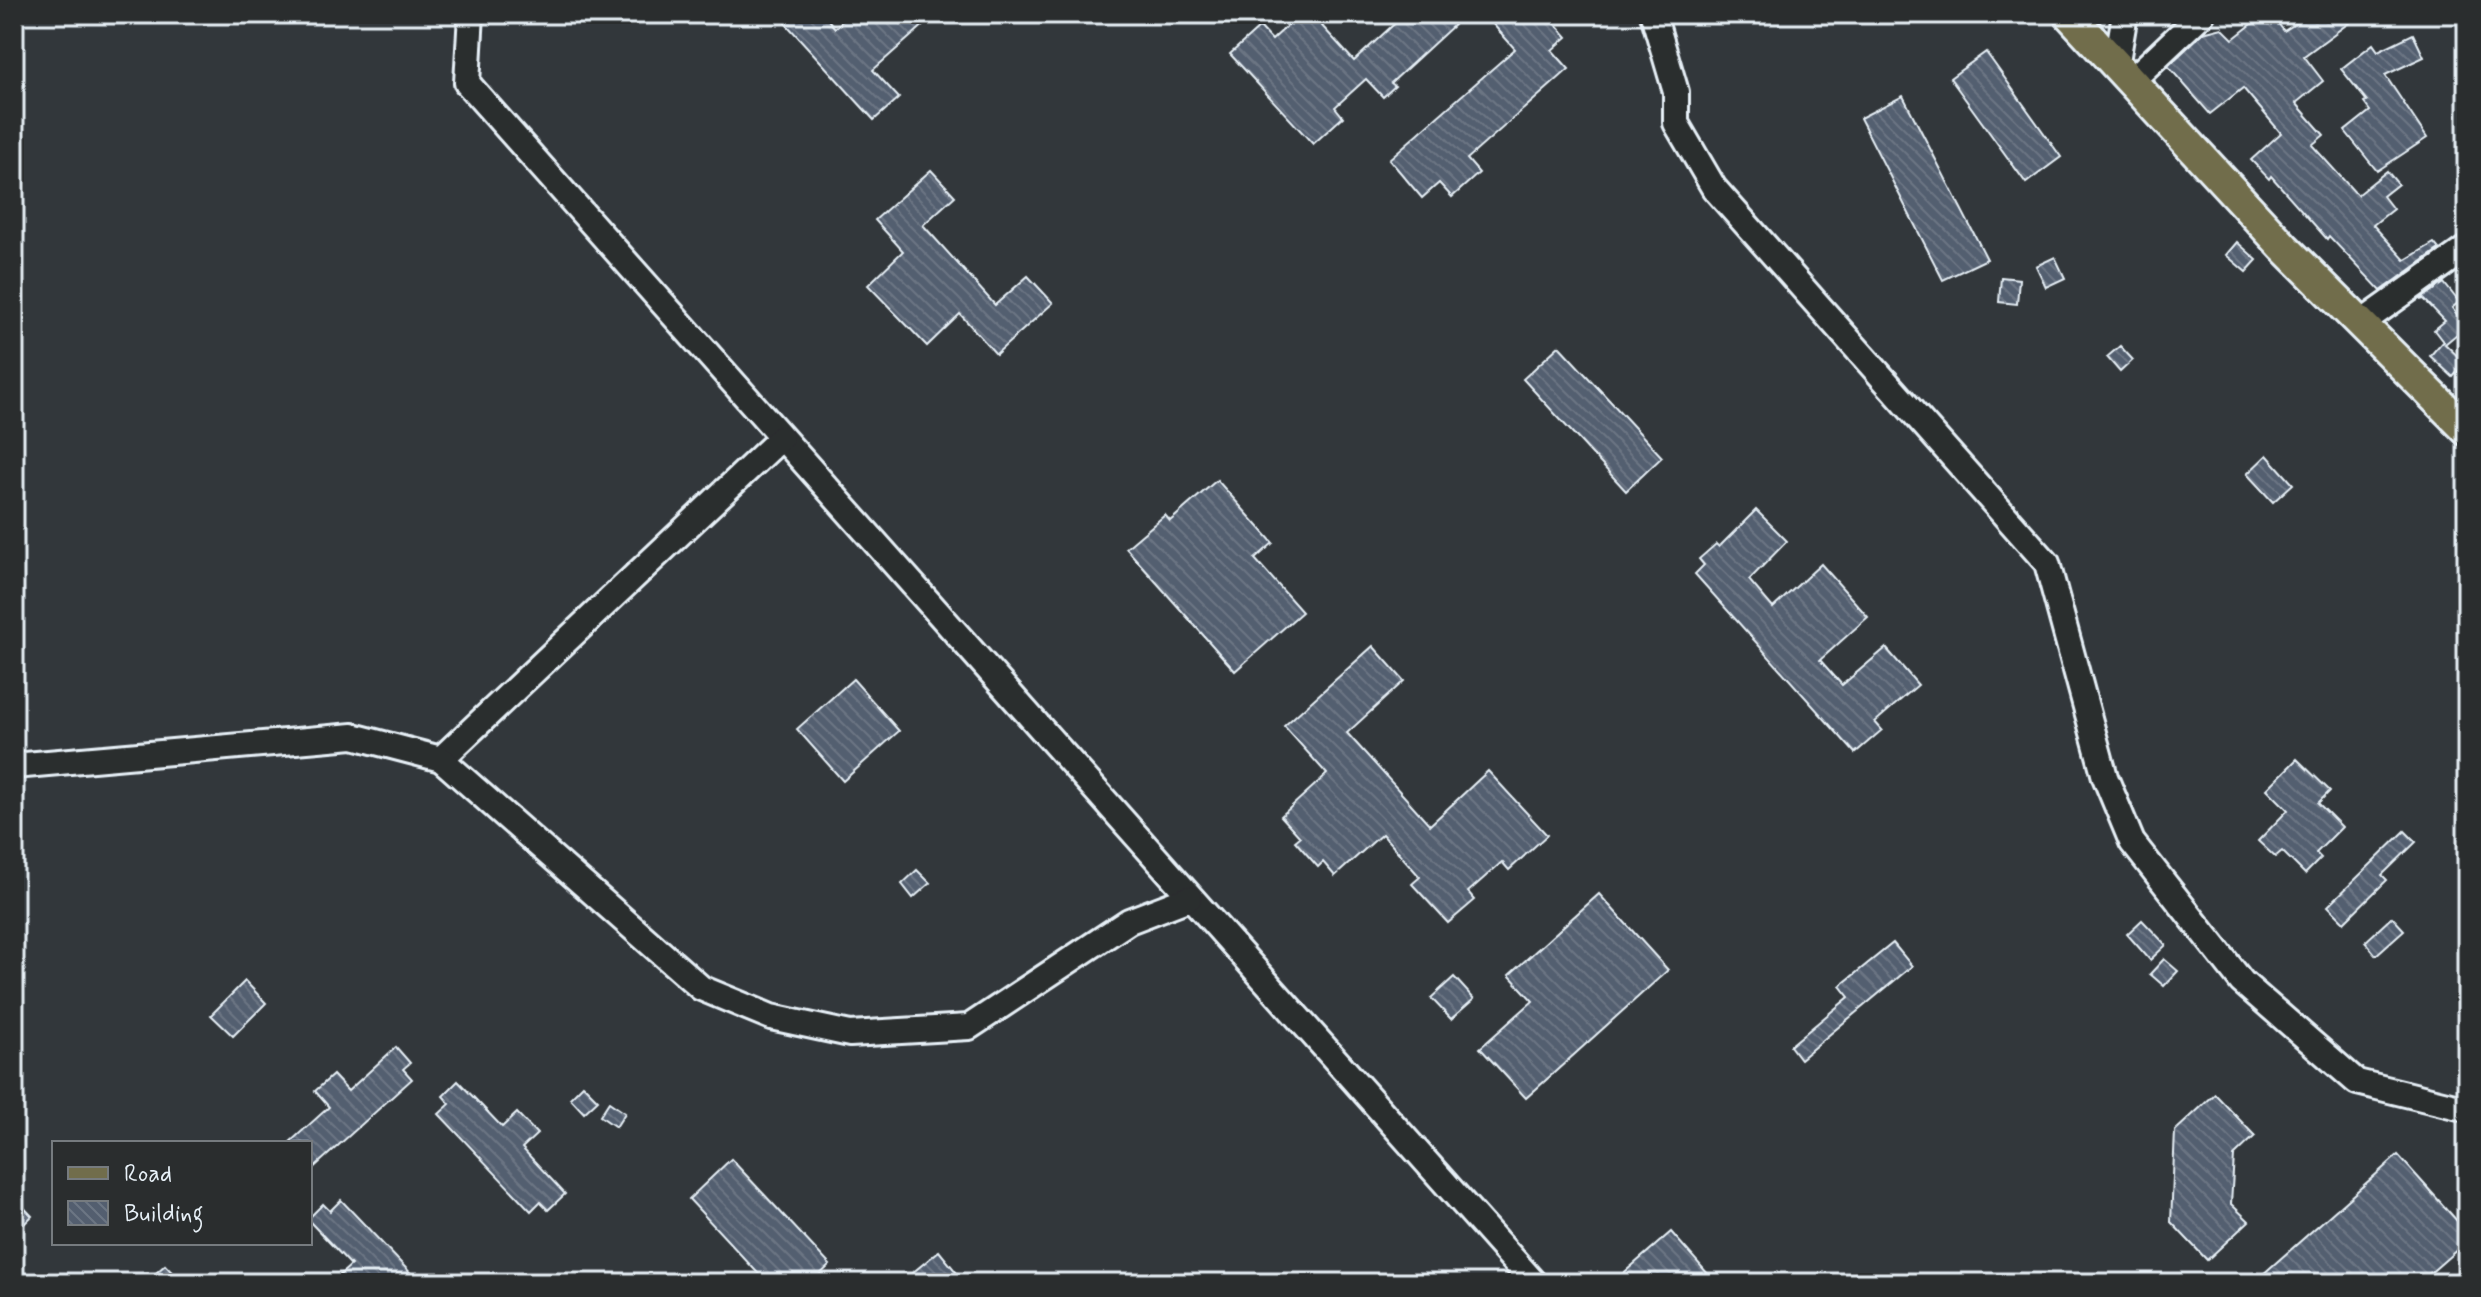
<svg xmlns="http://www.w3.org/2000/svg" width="2481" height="1297" viewBox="0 0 2481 1297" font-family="Mynerve,sans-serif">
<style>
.building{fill:url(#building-back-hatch);stroke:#e8f1f8;stroke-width:2}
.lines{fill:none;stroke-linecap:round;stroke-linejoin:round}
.minor-casing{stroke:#e8f1f8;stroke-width:30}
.major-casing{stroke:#e8f1f8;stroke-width:36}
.minor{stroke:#2a2d2e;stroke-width:24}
.major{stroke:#716d4b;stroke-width:30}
</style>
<defs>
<pattern id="building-back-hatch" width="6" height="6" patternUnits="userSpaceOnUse" patternTransform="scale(2)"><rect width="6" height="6" fill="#535e6f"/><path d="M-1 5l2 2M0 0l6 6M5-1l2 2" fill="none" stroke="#6c7684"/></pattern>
</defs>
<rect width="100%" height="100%" fill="#32373b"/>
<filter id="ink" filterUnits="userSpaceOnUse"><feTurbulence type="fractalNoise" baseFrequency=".0125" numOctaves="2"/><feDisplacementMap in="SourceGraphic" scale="16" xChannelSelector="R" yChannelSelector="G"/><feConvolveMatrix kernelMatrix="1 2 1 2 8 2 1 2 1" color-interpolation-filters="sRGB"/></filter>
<g filter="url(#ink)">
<!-- building -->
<g class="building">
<polygon points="777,14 823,14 835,28 850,14 936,14 873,70 899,98 874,120"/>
<polygon points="1300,14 1335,14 1322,26 1354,61 1405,14 1444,14 1454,25 1391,83 1395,86 1383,97 1366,79 1335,107 1343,117 1313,144 1230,54 1260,27 1272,40"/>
<polygon points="1484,14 1547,14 1567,37 1552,50 1569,69 1467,159 1479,173 1452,197 1439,183 1422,198 1389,159 1515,49"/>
<polygon points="2253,14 2271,14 2284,31 2311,14 2361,14 2304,56 2323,81 2296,103 2324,135 2312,145 2357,195 2387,171 2398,184 2383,196 2393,209 2373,225 2405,260 2434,243 2439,249 2381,291 2329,236 2327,239 2271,176 2269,179 2251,160 2281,133 2243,88 2210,114 2168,66 2203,33 2222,28 2233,39 2257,20"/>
<polygon points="2413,34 2424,57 2385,75 2427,138 2377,171 2345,131 2370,111 2364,103 2367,101 2341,69 2373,44 2378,51"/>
<polygon points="1986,52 2061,157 2026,183 1950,78"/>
<polygon points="1903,96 1987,259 1943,280 1860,118"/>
<polygon points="931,170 955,196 923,225 995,305 1028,276 1053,303 996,354 960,314 927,346 868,285 903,251 875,220"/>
<polygon points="2237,242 2257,260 2246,272 2226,255"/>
<polygon points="2055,257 2065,278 2046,287 2036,266"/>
<polygon points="2001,277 2019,279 2017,304 1999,302"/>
<polygon points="2444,283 2459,302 2452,308 2467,327 2465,342 2457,334 2445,344 2465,363 2453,377 2430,356 2443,341 2444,343 2434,330 2445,321 2424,299 2420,300"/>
<polygon points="1559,346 1662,457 1626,491 1523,379"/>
<polygon points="2120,346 2133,360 2120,372 2107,357"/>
<polygon points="2267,455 2293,484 2273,502 2247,474"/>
<polygon points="1217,480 1273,543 1255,559 1302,612 1235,671 1126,548 1165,515 1170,521"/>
<polygon points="1756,510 1787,541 1749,580 1773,608 1821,564 1868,617 1820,660 1842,685 1886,648 1918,685 1875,722 1882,730 1855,753 1695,574 1704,565 1699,559 1716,544 1719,547"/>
<polygon points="1373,646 1404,681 1347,733 1430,825 1488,771 1547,835 1509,870 1502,862 1468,892 1475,900 1448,923 1412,884 1420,877 1382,834 1335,876 1323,862 1318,867 1295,841 1300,837 1281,816 1327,774 1284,726"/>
<polygon points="853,679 899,731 843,781 797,729"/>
<polygon points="2297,759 2330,791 2318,803 2342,827 2316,853 2321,858 2305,874 2282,851 2275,857 2258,841 2288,810 2267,789"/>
<polygon points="2405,831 2416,842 2382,875 2387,880 2344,922 2328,906"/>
<polygon points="917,870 930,883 913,898 902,884"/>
<polygon points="1599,894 1668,970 1526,1098 1480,1048 1533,1001 1509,975"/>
<polygon points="2392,917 2404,930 2376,955 2365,942"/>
<polygon points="2142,920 2166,945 2150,960 2127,934"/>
<polygon points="1893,943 1912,966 1800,1059 1790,1046 1849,997 1840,986"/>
<polygon points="2164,959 2178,971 2164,986 2150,974"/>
<polygon points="1454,977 1474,999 1451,1019 1431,998"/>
<polygon points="245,981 266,1003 233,1036 211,1015"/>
<polygon points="396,1047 410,1063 403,1069 412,1079 310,1171 310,1143 289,1143 329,1107 315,1091 333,1075 348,1091"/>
<polygon points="458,1081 502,1127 517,1113 537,1134 522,1148 565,1194 548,1210 540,1202 531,1211 439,1114 450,1104 443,1096"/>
<polygon points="583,1085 598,1100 584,1113 570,1098"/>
<polygon points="2215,1094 2255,1136 2234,1156 2231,1204 2249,1221 2207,1260 2171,1222 2175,1131"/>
<polygon points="609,1102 625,1113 616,1127 600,1116"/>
<polygon points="2398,1155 2467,1232 2467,1241 2419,1283 2253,1283"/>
<polygon points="731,1159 830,1265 811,1283 767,1283 689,1199"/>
<polygon points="14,1197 32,1216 14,1234"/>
<polygon points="341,1200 420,1283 331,1283 351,1265 310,1222 310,1217 323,1204 330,1211"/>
<polygon points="1671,1232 1716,1283 1612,1283"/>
<polygon points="939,1251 965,1283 900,1283"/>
<polygon points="165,1265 182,1283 145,1283"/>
</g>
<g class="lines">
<!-- minor casing -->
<g class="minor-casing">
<g id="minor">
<polyline points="471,14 467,83 1534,1283"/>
<polyline points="1653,14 1676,92 1676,123 1714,188 2047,563 2105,777 2132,842 2242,982 2357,1082 2467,1109"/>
<polyline points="2116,67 2125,14"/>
<polyline points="2130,82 2202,14"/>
<polyline points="2360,324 2467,248"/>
<polyline points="441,759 781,438"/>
<polyline points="14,766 353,736 441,759 701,988 771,1017 850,1034 969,1027 1129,921 1189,898"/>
</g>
</g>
<!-- major casing -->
<g class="major-casing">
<polyline id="major" points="2069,14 2284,247 2467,430"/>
</g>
<!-- minor -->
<use href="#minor" class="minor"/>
<!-- major -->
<use href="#major" class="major"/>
</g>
</g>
<!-- margin -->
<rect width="2481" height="1297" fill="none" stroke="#2a2d2e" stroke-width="48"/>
<rect x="24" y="24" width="2433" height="1249" fill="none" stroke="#e8f1f8" stroke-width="3" filter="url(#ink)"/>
<!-- legend -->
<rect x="52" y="1141" width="260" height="104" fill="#2a2d2e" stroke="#767b7f" stroke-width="2"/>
<rect x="68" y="1167" width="40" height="12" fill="#716d4b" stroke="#767b7f" stroke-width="2"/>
<text x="124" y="1181" font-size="24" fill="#e8f1f8">Road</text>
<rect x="68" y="1201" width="40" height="24" fill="url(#building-back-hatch)" stroke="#767b7f" stroke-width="2"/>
<text x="124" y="1221" font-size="24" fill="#e8f1f8">Building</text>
</svg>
